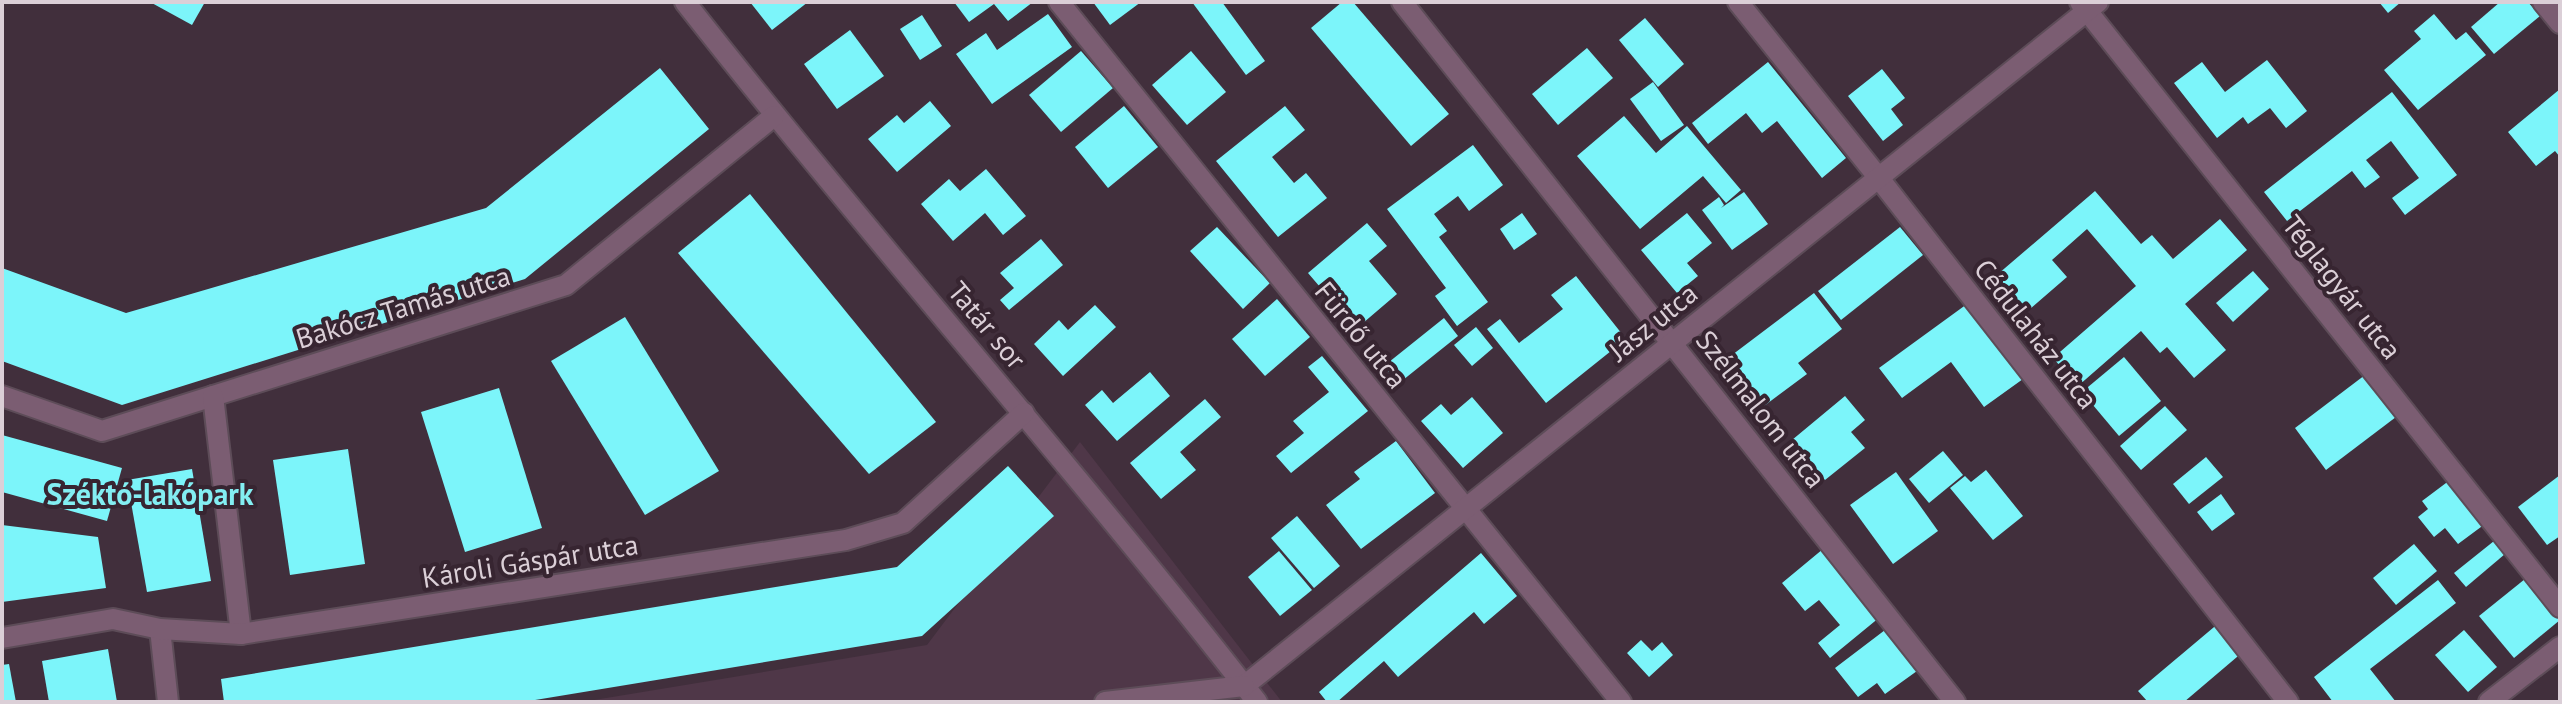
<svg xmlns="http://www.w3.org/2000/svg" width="2562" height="704" viewBox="0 0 2562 704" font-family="'PT Sans',sans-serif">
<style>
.built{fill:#4f3748}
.building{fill:#7cf5fa}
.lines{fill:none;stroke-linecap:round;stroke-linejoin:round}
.minor-casing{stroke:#5d4c58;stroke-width:24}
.minor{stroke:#7b5d72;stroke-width:20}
.labels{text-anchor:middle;stroke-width:8;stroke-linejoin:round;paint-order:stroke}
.street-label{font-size:28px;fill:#dbcfd7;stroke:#372531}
.neighbourhood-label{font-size:30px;font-weight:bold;fill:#83eef2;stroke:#372531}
</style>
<rect width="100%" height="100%" fill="#412f3c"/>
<!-- built -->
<polygon class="built" points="1080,442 1282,702 582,702 927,645"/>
<!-- building -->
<g class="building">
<polygon points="150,2 205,2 192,25"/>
<polygon points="750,2 808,2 772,30"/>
<polygon points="954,2 1033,2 1008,21 994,4 969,22"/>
<polygon points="1093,2 1141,2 1110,25"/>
<polygon points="1192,2 1222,2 1265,61 1246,75"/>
<polygon points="1342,2 1353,2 1449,114 1411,146 1311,28"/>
<polygon points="2379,2 2401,2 2388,13"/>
<polygon points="2500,2 2528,2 2540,16 2494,54 2471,27"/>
<polygon points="1048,14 1072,47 992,104 956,54 986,33 997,50"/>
<polygon points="2434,14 2456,40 2466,32 2486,55 2418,110 2384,70 2421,39 2414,31"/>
<polygon points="922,15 942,46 920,60 900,29"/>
<polygon points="1645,18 1684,64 1658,87 1619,40"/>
<polygon points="850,30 884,76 837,109 804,64"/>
<polygon points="1587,48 1613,78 1558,125 1532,94"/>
<polygon points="1081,51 1113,88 1061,132 1029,95"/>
<polygon points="1191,51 1226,92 1187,125 1152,85"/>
<polygon points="2267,60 2307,111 2286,128 2270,108 2248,124 2243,117 2217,138 2174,83 2202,62 2225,92"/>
<polygon points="1768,62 1846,158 1822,178 1777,121 1762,133 1746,113 1708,144 1692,123"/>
<polygon points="660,68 709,129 525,279 122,405 2,361 2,268 126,313 486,208"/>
<polygon points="1882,69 1905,98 1891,109 1903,125 1883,141 1848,96"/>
<polygon points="1653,82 1684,125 1661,141 1630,99"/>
<polygon points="2560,89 2560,157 2555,151 2536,166 2508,132"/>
<polygon points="2392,92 2457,175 2405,215 2392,198 2419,178 2391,141 2366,160 2380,177 2365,188 2352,171 2287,221 2264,192"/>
<polygon points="930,101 951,126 897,172 868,139 897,115 904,123"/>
<polygon points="1124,106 1158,147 1108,188 1075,147"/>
<polygon points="1285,106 1305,130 1272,157 1294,183 1306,173 1327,198 1278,237 1216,161"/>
<polygon points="1624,116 1656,153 1687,126 1741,190 1726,203 1703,176 1640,229 1577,156"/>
<polygon points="1473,145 1503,185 1469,211 1458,196 1434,214 1447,231 1439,237 1488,302 1457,326 1435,296 1446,288 1387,209"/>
<polygon points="986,169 1026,216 1003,235 985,213 953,241 921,204 949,179 960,191"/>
<polygon points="2095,191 2141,244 2152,235 2173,259 2220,219 2247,250 2185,304 2226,350 2194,378 2167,347 2160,353 2141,331 2078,386 2053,358 2136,286 2087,229 2052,260 2067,277 2022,316 1991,280"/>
<polygon points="1744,192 1768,224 1732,250 1702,210 1719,197 1724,205 1721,208"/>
<polygon points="750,194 936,422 869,474 678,253"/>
<polygon points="1522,213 1537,234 1514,250 1500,229"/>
<polygon points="1687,213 1712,243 1687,263 1698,276 1677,293 1641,250"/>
<polygon points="1367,223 1387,246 1369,261 1397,294 1356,329 1308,273"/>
<polygon points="1217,227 1270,283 1243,309 1190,251"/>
<polygon points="1900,227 1923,255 1841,320 1818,291"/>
<polygon points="1041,239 1063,265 1009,310 1000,300 1014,288 1000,273"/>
<polygon points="2253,271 2269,289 2233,322 2216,303"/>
<polygon points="1576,276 1626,339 1546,403 1487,329 1500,319 1519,343 1563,309 1551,295"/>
<polygon points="1814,293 1842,329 1798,363 1807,374 1764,406 1728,358"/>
<polygon points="1277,299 1310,337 1265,376 1232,339"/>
<polygon points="1967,304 2023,379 1984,407 1951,362 1902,398 1879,368"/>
<polygon points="1095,305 1116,327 1063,376 1034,344 1059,320 1068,330"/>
<polygon points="625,317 719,471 645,515 551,361"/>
<polygon points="1444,318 1458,336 1398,384 1384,366"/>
<polygon points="1476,327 1493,348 1472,366 1454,345"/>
<polygon points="1322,356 1368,411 1291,473 1276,456 1304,433 1293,421 1329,392 1308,367"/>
<polygon points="2124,357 2161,401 2119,436 2082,392"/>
<polygon points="1150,372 1170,396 1117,441 1085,405 1102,390 1113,403"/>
<polygon points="2365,375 2396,417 2326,470 2295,428"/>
<polygon points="499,388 542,528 465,552 421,412"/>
<polygon points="1845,396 1865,420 1851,432 1865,448 1825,480 1792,440"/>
<polygon points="1472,397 1503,433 1463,468 1421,421 1441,404 1451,415"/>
<polygon points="1205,399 1221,417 1180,452 1196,470 1161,499 1130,463"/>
<polygon points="2165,406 2187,430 2141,470 2120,446"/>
<polygon points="2,435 122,468 107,521 2,492"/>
<polygon points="1396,441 1435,493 1361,549 1326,505 1360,479 1354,472"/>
<polygon points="348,449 365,564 290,575 273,460"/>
<polygon points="1943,451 1963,475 1929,503 1909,479"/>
<polygon points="2206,457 2223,477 2189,504 2173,484"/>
<polygon points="1008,466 1054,516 922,636 523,702 224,702 221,679 897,567"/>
<polygon points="192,469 211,581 147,592 127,480"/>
<polygon points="1986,470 2023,516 1993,540 1950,488 1965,476 1971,482"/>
<polygon points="1896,472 1938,531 1893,564 1850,505"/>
<polygon points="2560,475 2560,536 2547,545 2518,507"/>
<polygon points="2450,480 2485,524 2458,544 2445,528 2434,537 2418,517 2428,509 2422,501"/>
<polygon points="2221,494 2235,514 2212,531 2197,512"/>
<polygon points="1297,516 1340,566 1314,588 1271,538"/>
<polygon points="2,525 98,537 106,588 2,602"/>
<polygon points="2494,541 2505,554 2466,587 2454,573"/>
<polygon points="2414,544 2437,571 2396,605 2373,578"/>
<polygon points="1823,549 1880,617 1830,658 1818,643 1840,625 1819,600 1805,611 1782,583"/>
<polygon points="1279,551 1312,590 1280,616 1248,577"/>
<polygon points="1481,553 1517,596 1484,624 1474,612 1398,677 1384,661 1337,702 1327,702 1319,692"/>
<polygon points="2525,579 2560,620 2514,658 2479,616"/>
<polygon points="2438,580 2456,603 2370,669 2396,702 2333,702 2314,677"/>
<polygon points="2220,622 2244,651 2184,702 2148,702 2138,691"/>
<polygon points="1885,630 1917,671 1885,694 1877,683 1858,697 1835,668"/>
<polygon points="2464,630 2497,667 2468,692 2435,655"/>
<polygon points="1641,640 1652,651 1662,642 1673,655 1649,677 1627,653"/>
<polygon points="108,649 117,702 49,702 42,661"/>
<polygon points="9,664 16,702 2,702 2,665"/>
</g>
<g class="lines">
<!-- minor casing -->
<g class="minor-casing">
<g id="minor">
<path d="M685 2C871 239 1072 464 1257 702"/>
<polyline points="1059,2 1621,702"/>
<polyline points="1402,2 1955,702"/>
<polyline points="1738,2 1878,177 2288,702"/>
<polyline points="2080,2 2560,607"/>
<polyline points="2543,2 2560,23"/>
<polyline points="2,396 102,431 566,285 774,116"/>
<polyline points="213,396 241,634"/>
<polyline points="160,629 168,702"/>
<polyline points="2,638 113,619 160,629 241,634 846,540 903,523 1024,413"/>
<polyline points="1244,686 2098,2"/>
<polyline points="1105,702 1244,686"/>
<polyline points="2489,702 2560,647"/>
</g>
</g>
<!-- minor -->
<use href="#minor" class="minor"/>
</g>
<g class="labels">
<!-- street labels -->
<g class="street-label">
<text transform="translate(2342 287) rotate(52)" y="10">Téglagyár utca</text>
<text transform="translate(403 307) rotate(-17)" y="10">Bakócz Tamás utca</text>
<text transform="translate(1653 322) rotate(-39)" y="10">Jász utca</text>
<text transform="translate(987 325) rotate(50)" y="10">Tatár sor</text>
<text transform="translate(2036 334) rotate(52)" y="10">Cédulaház utca</text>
<text transform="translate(1361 335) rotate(51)" y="10">Fürdő utca</text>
<text transform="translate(1761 409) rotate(52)" y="10">Szélmalom utca</text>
<text transform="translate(530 561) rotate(-9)" y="10">Károli Gáspár utca</text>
</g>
<!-- neighbourhood labels -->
<g class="neighbourhood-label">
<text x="150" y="505">Széktó-lakópark</text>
</g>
</g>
<!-- border -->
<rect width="2562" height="704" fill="none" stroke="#dbcfd7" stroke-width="8"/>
</svg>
